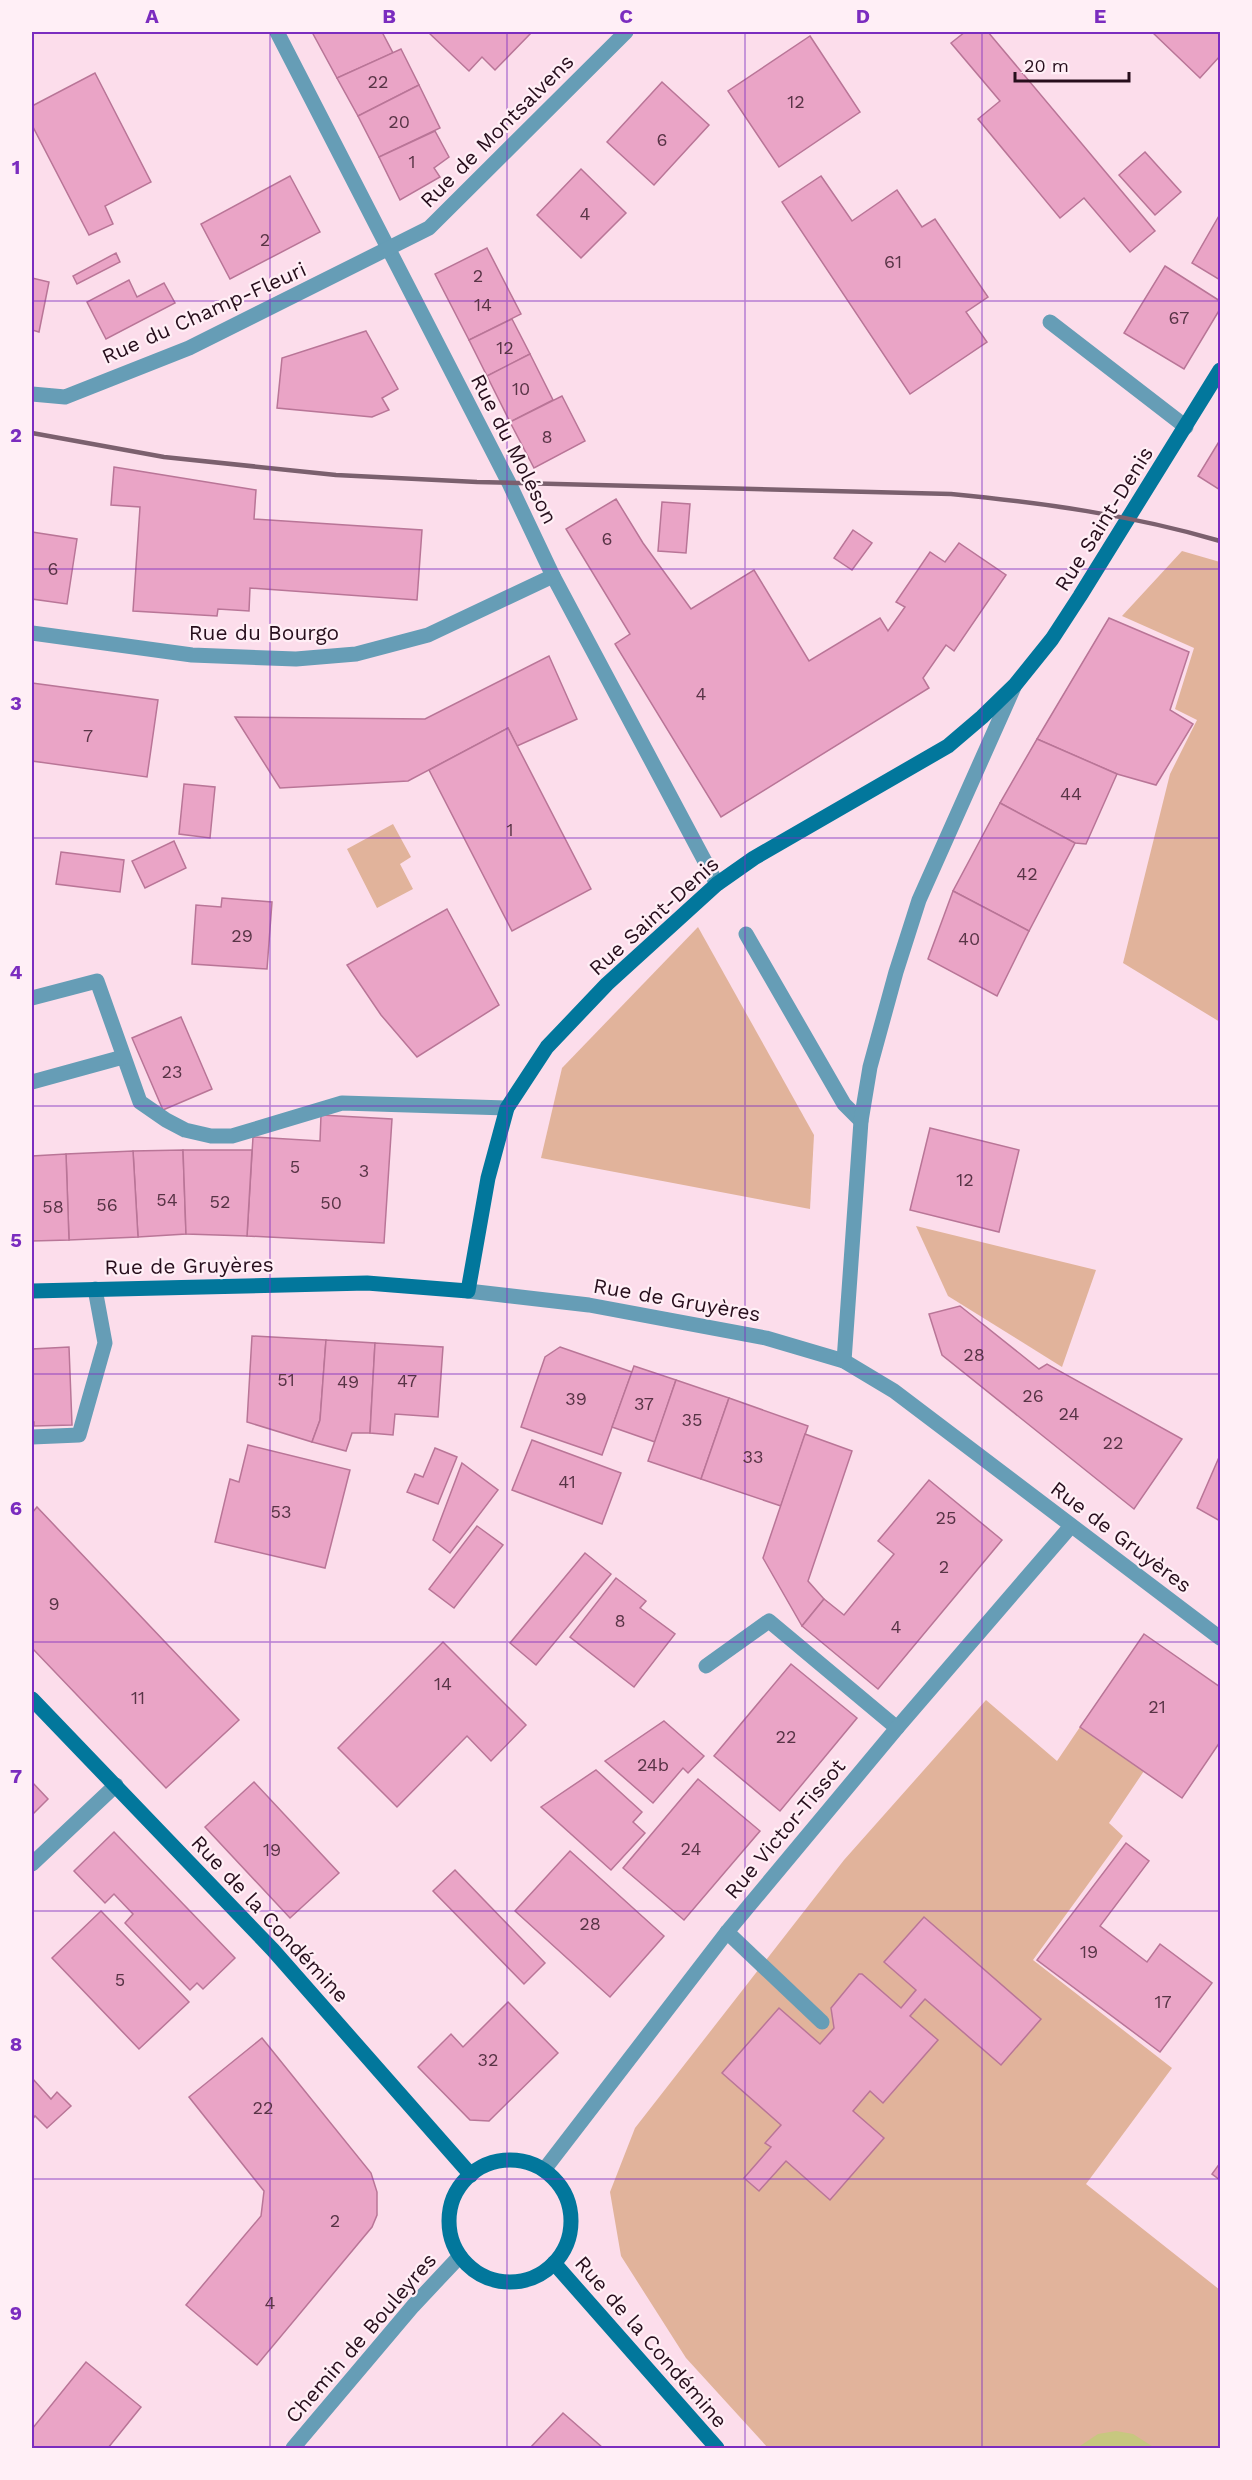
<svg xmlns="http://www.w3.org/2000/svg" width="1252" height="2480" viewBox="0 0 1252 2480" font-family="'Work Sans',sans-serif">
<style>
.green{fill:#e1b39b}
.water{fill:#c7c77f}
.building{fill:#eaa4c6;stroke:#b97597;stroke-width:1.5}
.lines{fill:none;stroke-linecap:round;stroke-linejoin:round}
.lane{stroke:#669db6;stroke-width:15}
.street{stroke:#669db6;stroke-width:15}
.secondary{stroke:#02779c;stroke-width:15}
.rail{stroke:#7b606e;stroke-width:4.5}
.grid{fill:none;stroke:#7b2cbf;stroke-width:1.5;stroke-opacity:0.55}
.labels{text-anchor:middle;stroke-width:4.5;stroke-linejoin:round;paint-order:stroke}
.number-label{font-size:18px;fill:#583446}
.street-label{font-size:21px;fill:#270e1c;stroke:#ffeff6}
.neatline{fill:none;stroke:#7b2cbf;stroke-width:2}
.grid-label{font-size:20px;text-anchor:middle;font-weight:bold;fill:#7b2cbf}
</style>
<rect width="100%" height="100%" fill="#fcddeb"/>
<!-- green -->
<g class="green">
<polygon points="1182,551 1220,562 1220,1022 1123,963 1170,774 1197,720 1175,709 1194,648 1122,616"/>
<polygon points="393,824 411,857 400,864 413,889 377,908 347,849"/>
<polygon points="698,927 814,1135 810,1209 541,1158 562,1068"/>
<polygon points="916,1226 1096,1270 1062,1367 948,1296"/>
<polygon points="986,1700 1057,1761 1080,1727 1144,1771 1109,1823 1123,1836 1033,1960 1172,2068 1086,2184 1220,2290 1220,2448 768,2448 686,2358 621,2256 610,2192 635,2128 844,1860"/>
</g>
<!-- water -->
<polygon class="water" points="1116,2431 1133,2434 1155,2448 1077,2448 1098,2434"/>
<!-- building -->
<g class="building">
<polygon points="312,32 382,32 393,53 337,78"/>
<polygon points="428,32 532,32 495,70 482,57 469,71"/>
<polygon points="965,32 988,32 1155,231 1130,252 1084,198 1060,218 978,119 1000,101 951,43"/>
<polygon points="1152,32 1219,32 1220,56 1200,78"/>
<polygon points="810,36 860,112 779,167 728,91"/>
<polygon points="401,49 419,85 358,116 337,78"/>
<polygon points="95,73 151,182 105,206 113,224 89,235 32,125 32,106"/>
<polygon points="662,82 709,125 654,185 607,142"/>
<polygon points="419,85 440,128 379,157 358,116"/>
<polygon points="435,131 449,157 434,168 440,177 400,200 379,157"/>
<polygon points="1145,152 1181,192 1155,215 1119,175"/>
<polygon points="581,169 626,213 581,258 537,215"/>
<polygon points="290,176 320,232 230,279 201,224"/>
<polygon points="821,176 852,221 897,190 922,227 935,219 988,297 966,312 987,342 910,394 782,202"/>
<polygon points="1220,214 1220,280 1192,263"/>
<polygon points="487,248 521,314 469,340 435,274"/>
<polygon points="116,253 120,262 77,284 73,276"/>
<polygon points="1165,266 1220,301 1220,309 1184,369 1124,333"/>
<polygon points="32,278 49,282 39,332 32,330"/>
<polygon points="129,280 137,297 164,283 175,303 106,339 87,302"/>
<polygon points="512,319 530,354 487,376 469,340"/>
<polygon points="366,331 398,389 382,398 389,410 372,417 277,408 282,358"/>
<polygon points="530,354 553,400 510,422 487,376"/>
<polygon points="562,396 585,441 534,468 510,422"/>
<polygon points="1220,440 1220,490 1198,476"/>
<polygon points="114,467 256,490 254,519 422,530 417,600 250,588 249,611 218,609 217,616 133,611 140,507 111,505"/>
<polygon points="616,499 643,543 691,609 754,570 809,661 880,618 888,631 905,607 896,602 930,552 945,562 959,543 1006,575 954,651 946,645 923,678 929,688 721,817 615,644 630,634 566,529"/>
<polygon points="662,502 690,504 686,553 658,551"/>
<polygon points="853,530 872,543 852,570 834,558"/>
<polygon points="32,532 77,539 67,604 32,599"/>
<polygon points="1109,618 1189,652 1170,710 1193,724 1156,785 1117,774 1037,739"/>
<polygon points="549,656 577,719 517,746 508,728 408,781 280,788 235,717 425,719"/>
<polygon points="32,683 158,700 147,777 32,761"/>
<polygon points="508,728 591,889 512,931 429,770"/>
<polygon points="1037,739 1117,774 1086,844 1075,843 1000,803"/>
<polygon points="184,784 215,787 210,838 179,834"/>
<polygon points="1000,803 1075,843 1029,931 953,891"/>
<polygon points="174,841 186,868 145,888 132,861"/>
<polygon points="61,852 124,860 120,892 56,884"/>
<polygon points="953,891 1029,931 997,996 928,959"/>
<polygon points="222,898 272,902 267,969 192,964 196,905 221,907"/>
<polygon points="447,909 499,1005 417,1057 381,1015 347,965"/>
<polygon points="181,1017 212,1089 163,1110 132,1038"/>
<polygon points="321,1115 392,1119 384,1243 247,1236 253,1137 320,1141"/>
<polygon points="930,1128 1019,1150 999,1232 910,1210"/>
<polygon points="183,1150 186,1234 138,1237 133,1151"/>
<polygon points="183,1150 252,1150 247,1236 186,1234"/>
<polygon points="133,1151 138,1237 69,1240 66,1154"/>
<polygon points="66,1154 69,1240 32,1241 32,1156"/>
<polygon points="960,1306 1039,1369 1047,1364 1182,1439 1134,1509 942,1355 929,1314"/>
<polygon points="252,1336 326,1340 320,1420 312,1442 247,1422"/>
<polygon points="326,1340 375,1343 370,1433 352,1433 346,1451 312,1442 320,1420"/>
<polygon points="375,1343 443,1347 438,1417 395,1414 393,1435 370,1433"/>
<polygon points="69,1347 72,1425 34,1426 34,1422 32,1422 32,1349"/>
<polygon points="560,1347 632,1372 602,1455 521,1427 545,1357"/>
<polygon points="634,1366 676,1380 655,1442 612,1427"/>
<polygon points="676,1380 729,1398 701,1479 648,1461"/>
<polygon points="729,1398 808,1426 781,1506 701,1479"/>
<polygon points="805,1434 852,1451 808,1581 824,1599 802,1626 763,1558"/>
<polygon points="532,1440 621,1473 602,1524 512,1490"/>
<polygon points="248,1445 350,1470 325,1568 215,1542 230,1479 239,1482"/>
<polygon points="435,1448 457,1457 438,1504 407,1492 415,1474 423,1477"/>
<polygon points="1220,1455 1220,1521 1197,1508"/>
<polygon points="462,1463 498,1490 450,1553 433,1540"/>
<polygon points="929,1480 1002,1540 878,1689 802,1626 824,1599 844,1615 894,1554 878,1541"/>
<polygon points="37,1507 239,1720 166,1788 32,1648 32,1513"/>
<polygon points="477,1526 503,1545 454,1608 429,1589"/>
<polygon points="585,1553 611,1574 536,1665 510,1643"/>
<polygon points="616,1578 646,1601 640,1608 675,1634 634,1687 570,1637"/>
<polygon points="1144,1634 1220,1687 1220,1742 1182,1798 1080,1727"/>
<polygon points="443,1642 526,1725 491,1761 467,1736 397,1807 338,1748"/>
<polygon points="791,1664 857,1718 780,1811 714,1756"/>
<polygon points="664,1721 704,1756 688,1773 683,1768 653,1803 605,1761"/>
<polygon points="596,1770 642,1812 633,1822 645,1833 611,1870 541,1807"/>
<polygon points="698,1779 760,1831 684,1920 623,1868"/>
<polygon points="32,1782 48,1799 32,1815"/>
<polygon points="254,1782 339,1873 290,1918 205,1827"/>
<polygon points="114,1832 235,1958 203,1989 197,1983 190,1990 125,1923 133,1914 114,1894 105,1903 74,1871"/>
<polygon points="1126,1843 1149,1861 1100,1926 1147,1962 1160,1944 1212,1983 1160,2052 1037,1960"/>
<polygon points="570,1851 664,1936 610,1997 515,1911"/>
<polygon points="455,1870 545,1963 524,1984 433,1891"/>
<polygon points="101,1911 189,2002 139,2049 52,1958"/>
<polygon points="924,1917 1041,2019 1001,2065 925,1999 910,2016 938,2040 883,2103 870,2091 853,2111 884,2138 830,2200 786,2161 759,2191 744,2178 771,2147 765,2143 781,2125 722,2073 779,2008 820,2044 834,2028 831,2008 859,1974 862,1974 901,2008 916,1990 884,1962"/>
<polygon points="508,2002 558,2053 489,2121 470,2120 418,2067 451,2034 463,2047"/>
<polygon points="262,2038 371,2173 377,2192 377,2215 372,2227 257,2365 186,2305 261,2216 264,2191 189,2097"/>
<polygon points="32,2078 51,2099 57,2092 71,2106 47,2128 35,2116 32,2120"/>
<polygon points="1220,2163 1220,2180 1212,2174"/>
<polygon points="86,2362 141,2407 108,2448 32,2448 32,2429"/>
<polygon points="563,2413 603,2448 530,2448"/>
</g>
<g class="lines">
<!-- lane -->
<g class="lane">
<polyline points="1050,322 1186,427"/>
<polyline points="32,998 97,981 140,1102 166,1120 185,1130 211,1136 232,1136 342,1103 507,1108"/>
<polyline points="32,1082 123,1057"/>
<polyline points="32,1437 79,1435 105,1343 95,1289"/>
<polyline points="706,1666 769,1621 897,1728"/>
<polyline points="32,1864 116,1785"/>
<polyline points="727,1932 822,2022"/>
</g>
<!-- street -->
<g class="street">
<polyline points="277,32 509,483 553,576 717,884"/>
<polyline points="32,394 65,397 189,348 429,228 626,32"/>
<polyline points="32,633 192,655 296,659 356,654 428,635 553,576"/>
<polyline points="746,934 844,1104 861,1121"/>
<polyline points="468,1291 589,1305 766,1338 844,1361 894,1391 1220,1638"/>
<polyline points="844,1361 861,1121 870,1067 896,972 919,900 1014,687"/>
<polyline points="544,2170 727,1932 897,1728 1071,1526"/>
<polyline points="293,2448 413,2306 460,2256"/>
</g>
<!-- secondary -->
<g class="secondary">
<polyline points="32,1291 367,1283 468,1291 488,1178 507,1108 547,1047 607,984 717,884 754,858 948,746 982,717 1015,685 1052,639 1080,596 1220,370"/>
<polyline points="32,1699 273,1950 471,2175"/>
<circle cx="510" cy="2221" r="61"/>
<polyline points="554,2263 717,2448"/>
</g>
<!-- rail -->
<path class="rail" d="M32 433 164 457 336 475 477 482 951 494C1043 503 1132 515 1220 541"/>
</g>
<!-- grid -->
<path class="grid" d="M270 32V2448M507 32V2448M745 32V2448M982 32V2448M32 301H1220M32 569H1220M32 838H1220M32 1106H1220M32 1374H1220M32 1642H1220M32 1911H1220M32 2179H1220"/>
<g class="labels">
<!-- number labels -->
<g class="number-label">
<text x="378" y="88">22</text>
<text x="796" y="108">12</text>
<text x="399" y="128">20</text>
<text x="662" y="146">6</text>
<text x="412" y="168">1</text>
<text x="585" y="220">4</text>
<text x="265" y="246">2</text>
<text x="893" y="268">61</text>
<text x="478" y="282">2</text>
<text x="483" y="311">14</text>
<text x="1179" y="324">67</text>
<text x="505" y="354">12</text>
<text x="521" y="395">10</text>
<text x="547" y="443">8</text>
<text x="607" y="545">6</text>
<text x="53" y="575">6</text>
<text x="701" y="700">4</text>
<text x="88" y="742">7</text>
<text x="1071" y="800">44</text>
<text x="510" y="836">1</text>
<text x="1027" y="880">42</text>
<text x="242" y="942">29</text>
<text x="969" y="945">40</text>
<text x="172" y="1078">23</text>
<text x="295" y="1173">5</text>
<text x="364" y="1177">3</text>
<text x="965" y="1186">12</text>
<text x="167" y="1206">54</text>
<text x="220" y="1208">52</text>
<text x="331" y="1209">50</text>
<text x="107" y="1211">56</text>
<text x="53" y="1213">58</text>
<text x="974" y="1361">28</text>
<text x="286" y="1386">51</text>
<text x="407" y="1387">47</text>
<text x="348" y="1388">49</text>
<text x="1033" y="1402">26</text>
<text x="576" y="1405">39</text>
<text x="644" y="1410">37</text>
<text x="1069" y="1420">24</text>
<text x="692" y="1426">35</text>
<text x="1113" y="1449">22</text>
<text x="753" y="1463">33</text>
<text x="567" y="1488">41</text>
<text x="281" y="1518">53</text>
<text x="946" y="1524">25</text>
<text x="944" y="1573">2</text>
<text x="54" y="1610">9</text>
<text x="620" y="1627">8</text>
<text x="896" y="1633">4</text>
<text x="443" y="1690">14</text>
<text x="138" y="1704">11</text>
<text x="1157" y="1713">21</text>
<text x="786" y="1743">22</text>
<text x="653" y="1771">24b</text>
<text x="691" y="1855">24</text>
<text x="272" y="1856">19</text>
<text x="590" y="1930">28</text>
<text x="1089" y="1958">19</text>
<text x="120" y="1986">5</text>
<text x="1163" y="2008">17</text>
<text x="488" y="2066">32</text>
<text x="263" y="2114">22</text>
<text x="335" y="2227">2</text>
<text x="270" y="2309">4</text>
</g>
<!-- street labels -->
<g class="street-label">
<text transform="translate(497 131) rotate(-45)" y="7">Rue de Montsalvens</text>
<text transform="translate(204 313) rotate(-24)" y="7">Rue du Champ-Fleuri</text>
<text transform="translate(514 449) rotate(63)" y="7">Rue du Moléson</text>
<text transform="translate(1104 519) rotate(-58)" y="7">Rue Saint-Denis</text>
<text x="264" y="640">Rue du Bourgo</text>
<text transform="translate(654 916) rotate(-42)" y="7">Rue Saint-Denis</text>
<text transform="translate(189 1266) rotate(-1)" y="7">Rue de Gruyères</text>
<text transform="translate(677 1300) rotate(10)" y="7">Rue de Gruyères</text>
<text transform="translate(1121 1537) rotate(37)" y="7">Rue de Gruyères</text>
<text transform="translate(785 1829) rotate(-50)" y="7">Rue Victor-Tissot</text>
<text transform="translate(270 1919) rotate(47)" y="7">Rue de la Condémine</text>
<text transform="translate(361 2338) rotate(-49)" y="7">Chemin de Bouleyres</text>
<text transform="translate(651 2342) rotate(49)" y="7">Rue de la Condémine</text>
</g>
</g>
<!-- border -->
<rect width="1252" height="2480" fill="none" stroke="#ffeff6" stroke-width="66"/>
<!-- scale -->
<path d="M1015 72v9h114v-9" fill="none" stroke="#270e1c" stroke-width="3"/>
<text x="1024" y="72" font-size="18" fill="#270e1c" stroke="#ffeff6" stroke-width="4.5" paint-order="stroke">20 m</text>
<rect x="33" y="33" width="1186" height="2414" class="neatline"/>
<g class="grid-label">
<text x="152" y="23">A</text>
<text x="389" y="23">B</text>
<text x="626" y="23">C</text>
<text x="863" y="23">D</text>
<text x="1100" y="23">E</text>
<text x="16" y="174">1</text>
<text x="16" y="442">2</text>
<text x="16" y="710">3</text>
<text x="16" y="979">4</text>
<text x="16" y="1247">5</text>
<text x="16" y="1515">6</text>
<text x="16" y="1783">7</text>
<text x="16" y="2051">8</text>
<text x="16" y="2320">9</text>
</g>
</svg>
